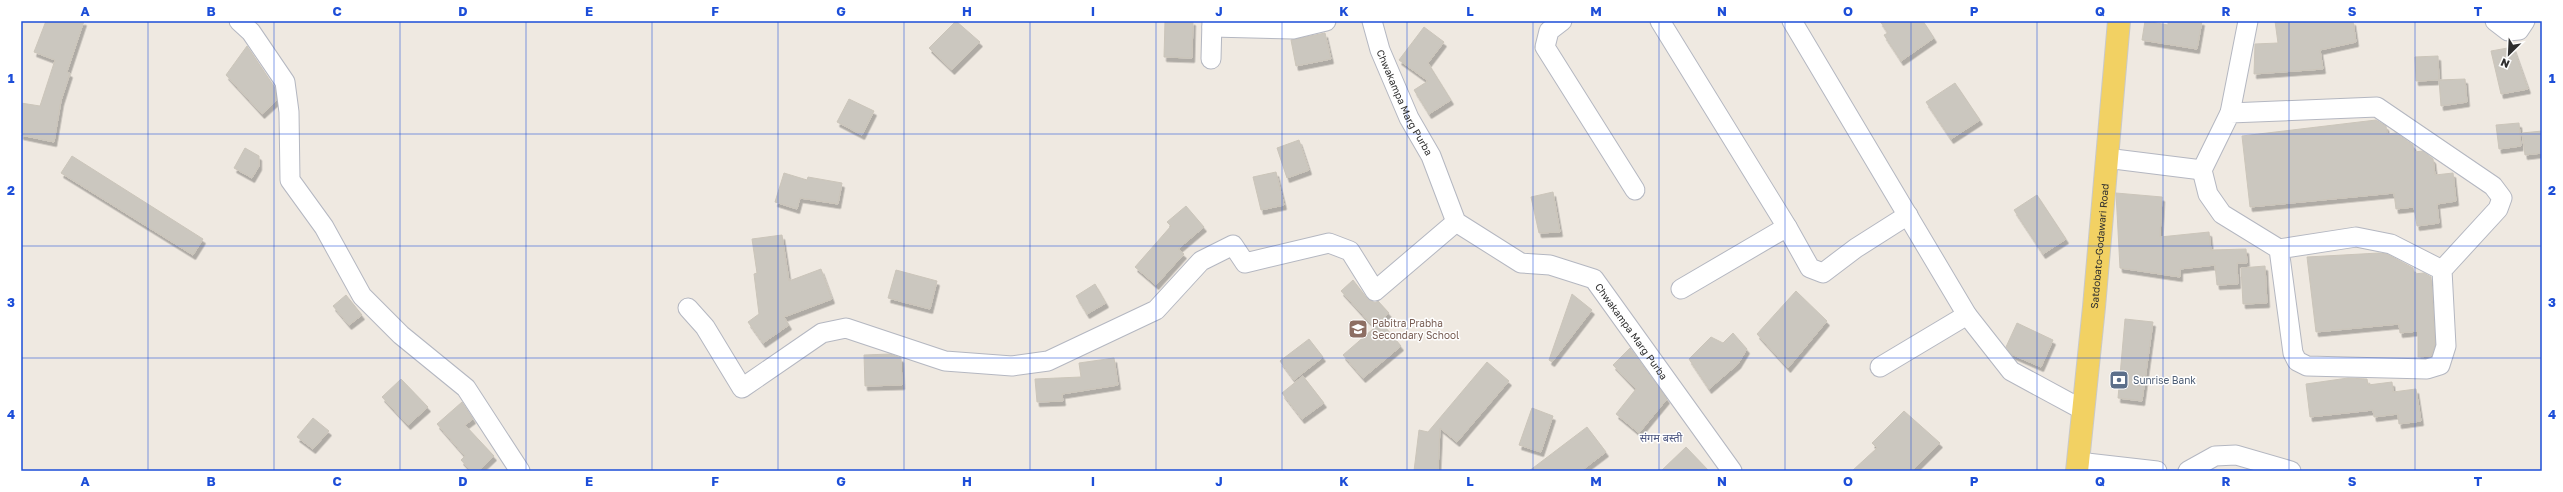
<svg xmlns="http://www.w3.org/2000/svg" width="2563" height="492" viewBox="0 0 2563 492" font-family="'Golos Text','Noto Sans Devanagari',sans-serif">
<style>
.building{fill:#cbc7bf;stroke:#cbc5ba;filter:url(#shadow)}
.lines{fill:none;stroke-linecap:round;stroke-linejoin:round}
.street-casing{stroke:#b4b7c1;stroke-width:21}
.primary-casing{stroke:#c9c9c9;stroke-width:24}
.street{stroke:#fff;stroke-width:19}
.primary{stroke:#f2d163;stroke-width:22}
.grid{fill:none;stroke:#1d4ed8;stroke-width:1;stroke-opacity:0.55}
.labels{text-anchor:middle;stroke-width:3;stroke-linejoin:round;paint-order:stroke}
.street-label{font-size:10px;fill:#2e2e2e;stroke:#fff}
.education-label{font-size:10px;fill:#785e54;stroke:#fff;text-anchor:start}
.service-label{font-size:10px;fill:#4e5e75;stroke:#fff;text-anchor:start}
.neighbourhood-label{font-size:11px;fill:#4d5680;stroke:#fff}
.neatline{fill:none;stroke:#1d4ed8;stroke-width:1.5}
.grid-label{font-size:13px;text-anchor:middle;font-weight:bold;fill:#1d4ed8}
</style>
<defs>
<filter id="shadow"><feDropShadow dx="2.5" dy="4.5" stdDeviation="0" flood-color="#0004"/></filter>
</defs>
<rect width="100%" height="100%" fill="#efe9e1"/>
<!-- building -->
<g class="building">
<polygon points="46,21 84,21 67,72 70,73 61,101 54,142 21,135 21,103 40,106 55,60 34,52"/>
<polygon points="956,21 980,42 952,70 929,48"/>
<polygon points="1165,21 1193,21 1192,58 1164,57"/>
<polygon points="1880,21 1923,21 1934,38 1901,61 1884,35 1888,33"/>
<polygon points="2145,21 2168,25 2168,21 2202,21 2197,49 2142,40"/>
<polygon points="2275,21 2353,21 2356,42 2320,50 2323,69 2254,74 2255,44 2278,43"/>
<polygon points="1424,27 1444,42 1428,63 1451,100 1429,114 1414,90 1428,81 1399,60"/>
<polygon points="1325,33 1331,59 1296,66 1291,40"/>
<polygon points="247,46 275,88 276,101 262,114 226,75"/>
<polygon points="2513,47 2528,89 2501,94 2491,51"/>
<polygon points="2438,56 2439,80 2416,81 2415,57"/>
<polygon points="2465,79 2467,102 2441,106 2439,80"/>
<polygon points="1955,83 1980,120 1951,139 1926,102"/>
<polygon points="849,99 874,111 862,135 837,122"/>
<polygon points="2376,120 2386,126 2387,134 2396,133 2413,145 2414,152 2423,151 2433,159 2435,175 2453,173 2456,201 2437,204 2439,223 2417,226 2414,207 2396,209 2394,193 2250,207 2242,136"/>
<polygon points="2519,123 2521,146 2499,149 2496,125"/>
<polygon points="2542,131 2542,153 2525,155 2522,133"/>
<polygon points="1299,140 1309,170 1287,178 1277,148"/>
<polygon points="245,148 259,156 259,166 252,178 234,168"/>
<polygon points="72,156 203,239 193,255 61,173"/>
<polygon points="1276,172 1284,205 1261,210 1253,177"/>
<polygon points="784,173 807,180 808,177 842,183 838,204 800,198 797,209 775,202"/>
<polygon points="1553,192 1560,232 1539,233 1531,197"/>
<polygon points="2116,193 2162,197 2160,237 2209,232 2211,250 2246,249 2247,263 2237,263 2238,284 2217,285 2215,265 2180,269 2180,277 2120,268"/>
<polygon points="2037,195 2066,239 2043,254 2014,210"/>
<polygon points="1186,206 1204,227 1178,249 1184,254 1156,285 1135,267 1171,226 1167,222"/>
<polygon points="782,235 789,281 821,269 832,299 784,317 789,325 763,343 748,322 759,314 754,274 757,273 752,239"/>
<polygon points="2379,253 2387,254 2413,268 2414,274 2424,273 2431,277 2435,345 2431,356 2418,357 2418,331 2400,333 2399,324 2316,332 2307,257"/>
<polygon points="2265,266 2267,303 2243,304 2241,268"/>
<polygon points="896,270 937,281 930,309 888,298"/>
<polygon points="1353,280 1366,297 1375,303 1378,301 1389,313 1374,327 1341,291"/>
<polygon points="1095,284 1106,303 1087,314 1076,296"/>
<polygon points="1796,291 1827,321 1788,368 1757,334"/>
<polygon points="1572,294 1592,310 1552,362 1549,360"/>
<polygon points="346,295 362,315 349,325 333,306"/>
<polygon points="2125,319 2153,322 2142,401 2118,398"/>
<polygon points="1381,322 1401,346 1363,378 1343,355"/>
<polygon points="2017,323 2053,340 2041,367 2011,354 2006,347"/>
<polygon points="1733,333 1747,349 1738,364 1709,389 1689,359 1711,337 1723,343"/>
<polygon points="1309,339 1323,357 1294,380 1280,361"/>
<polygon points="1630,348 1667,399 1639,433 1616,414 1636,389 1613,365"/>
<polygon points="890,354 901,358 902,385 865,386 864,355"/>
<polygon points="1114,358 1118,385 1062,394 1063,401 1037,402 1035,379 1081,377 1079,363"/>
<polygon points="1487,362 1509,381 1457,442 1440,428 1438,471 1414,471 1419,430 1428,432"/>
<polygon points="1303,376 1324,403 1302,419 1282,393"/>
<polygon points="2348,378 2367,379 2368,385 2392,382 2393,392 2416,389 2421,421 2399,424 2398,414 2374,417 2373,410 2310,417 2306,384"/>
<polygon points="401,379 428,407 408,425 382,397"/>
<polygon points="462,402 473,419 465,425 494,456 478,471 471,471 461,460 465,456 437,424"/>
<polygon points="1532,408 1553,416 1541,452 1519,445"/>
<polygon points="1904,411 1940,443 1912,471 1852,471 1877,448 1872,443"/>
<polygon points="313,418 329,431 313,449 297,437"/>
<polygon points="1587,427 1606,452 1581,471 1529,471"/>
<polygon points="1686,447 1709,471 1661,471"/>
</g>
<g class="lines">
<!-- street casing -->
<g class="street-casing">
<g id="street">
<polyline points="239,21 251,32 285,82 289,112 290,180 324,227 362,296 401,335 466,388 520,471"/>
<path id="s1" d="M1372 21 1380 50 1409 118 1431 156 1456 222 1521 263 1550 265 1594 279 1732 471"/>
<polyline points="1562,21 1549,31 1545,47 1635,190"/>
<polyline points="1660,21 1787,227 1810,268 1823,273 1856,248 1908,215"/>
<polyline points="1792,21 1967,315 2011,371 2083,410"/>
<polyline points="2495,21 2508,31 2519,30 2525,21"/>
<polyline points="1212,27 1293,29 1326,21"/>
<polyline points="1211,59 1212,21"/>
<polyline points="2230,113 2248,21"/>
<polyline points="2106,158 2202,170"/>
<polyline points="2279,249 2293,353 2297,361 2307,366 2427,369 2440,365 2446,346 2442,270 2498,209 2502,198 2493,186 2377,107 2230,113 2202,170 2208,194 2222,214 2279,249 2356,237 2391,244 2442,270"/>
<polyline points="1681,289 1787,227"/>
<polyline points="688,308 705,327 742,388 822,333 846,328 945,361 1012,366 1048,361 1156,310 1201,261 1233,245 1245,263 1329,243 1350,251 1375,291 1456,222"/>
<polyline points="1880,367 1967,315"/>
<polyline points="2078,462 2157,471"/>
<polyline points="2188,471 2215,456 2236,455 2291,471"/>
</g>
</g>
<!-- primary casing -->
<g class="primary-casing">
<g id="primary">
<path id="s2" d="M2077 471 2094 307 2119 21"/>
</g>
</g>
<!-- street -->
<use href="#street" class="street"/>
<!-- primary -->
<use href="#primary" class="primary"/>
</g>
<!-- grid -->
<path class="grid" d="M148 21V471M274 21V471M400 21V471M526 21V471M652 21V471M778 21V471M904 21V471M1030 21V471M1156 21V471M1282 21V471M1407 21V471M1533 21V471M1659 21V471M1785 21V471M1911 21V471M2037 21V471M2163 21V471M2289 21V471M2415 21V471M21 134H2542M21 246H2542M21 358H2542"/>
<!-- icons -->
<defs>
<g id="school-square" transform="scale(1)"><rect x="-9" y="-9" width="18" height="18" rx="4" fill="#8d6e63" stroke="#fff"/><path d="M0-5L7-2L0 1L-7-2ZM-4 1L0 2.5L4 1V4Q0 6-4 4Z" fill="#fff"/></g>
<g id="bank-square" transform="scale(1)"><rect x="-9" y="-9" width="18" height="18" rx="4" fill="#5c6f8a" stroke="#fff"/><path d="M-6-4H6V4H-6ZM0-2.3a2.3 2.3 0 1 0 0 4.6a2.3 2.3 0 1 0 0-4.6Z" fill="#fff"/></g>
</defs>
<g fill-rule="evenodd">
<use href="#school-square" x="1358" y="329"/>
<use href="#bank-square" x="2119" y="380"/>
</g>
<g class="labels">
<!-- street labels -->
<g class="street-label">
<text dy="4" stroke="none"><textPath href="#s1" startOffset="88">Chwakampa Marg Purba</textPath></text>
<text dy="4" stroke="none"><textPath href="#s2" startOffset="226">Satdobato-Godawari Road</textPath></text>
<text dy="4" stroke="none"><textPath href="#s1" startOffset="435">Chwakampa Marg Purba</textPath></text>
</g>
<!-- education labels -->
<g class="education-label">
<text x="1372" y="327">Pabitra Prabha<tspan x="1372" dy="12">Secondary School</tspan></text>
</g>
<!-- service labels -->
<g class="service-label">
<text x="2133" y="384">Sunrise Bank</text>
</g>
<!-- neighbourhood labels -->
<g class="neighbourhood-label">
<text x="1661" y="442">संगम बस्ती</text>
</g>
</g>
<!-- border -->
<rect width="2563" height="492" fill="none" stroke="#ffffff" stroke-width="44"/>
<!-- north arrow -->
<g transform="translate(2509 54) rotate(204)" stroke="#ffffff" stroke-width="3" paint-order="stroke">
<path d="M0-3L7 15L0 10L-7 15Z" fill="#2e2e2e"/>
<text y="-6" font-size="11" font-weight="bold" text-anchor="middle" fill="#2e2e2e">N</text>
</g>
<rect x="22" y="22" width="2519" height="448" class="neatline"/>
<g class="grid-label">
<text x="85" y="16">A</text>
<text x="211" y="16">B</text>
<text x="337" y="16">C</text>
<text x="463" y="16">D</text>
<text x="589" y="16">E</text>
<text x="715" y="16">F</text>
<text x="841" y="16">G</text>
<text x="967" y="16">H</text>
<text x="1093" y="16">I</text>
<text x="1219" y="16">J</text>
<text x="1344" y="16">K</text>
<text x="1470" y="16">L</text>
<text x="1596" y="16">M</text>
<text x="1722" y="16">N</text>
<text x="1848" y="16">O</text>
<text x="1974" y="16">P</text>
<text x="2100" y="16">Q</text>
<text x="2226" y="16">R</text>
<text x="2352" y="16">S</text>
<text x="2478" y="16">T</text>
<text x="11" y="83">1</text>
<text x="2552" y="83">1</text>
<text x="11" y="195">2</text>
<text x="2552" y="195">2</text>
<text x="11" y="307">3</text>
<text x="2552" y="307">3</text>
<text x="11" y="419">4</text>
<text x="2552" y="419">4</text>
<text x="85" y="486">A</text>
<text x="211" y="486">B</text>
<text x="337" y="486">C</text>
<text x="463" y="486">D</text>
<text x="589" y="486">E</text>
<text x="715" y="486">F</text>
<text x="841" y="486">G</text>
<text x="967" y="486">H</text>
<text x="1093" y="486">I</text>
<text x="1219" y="486">J</text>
<text x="1344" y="486">K</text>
<text x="1470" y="486">L</text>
<text x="1596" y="486">M</text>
<text x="1722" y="486">N</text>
<text x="1848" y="486">O</text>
<text x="1974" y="486">P</text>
<text x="2100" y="486">Q</text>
<text x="2226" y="486">R</text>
<text x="2352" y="486">S</text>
<text x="2478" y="486">T</text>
</g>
</svg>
